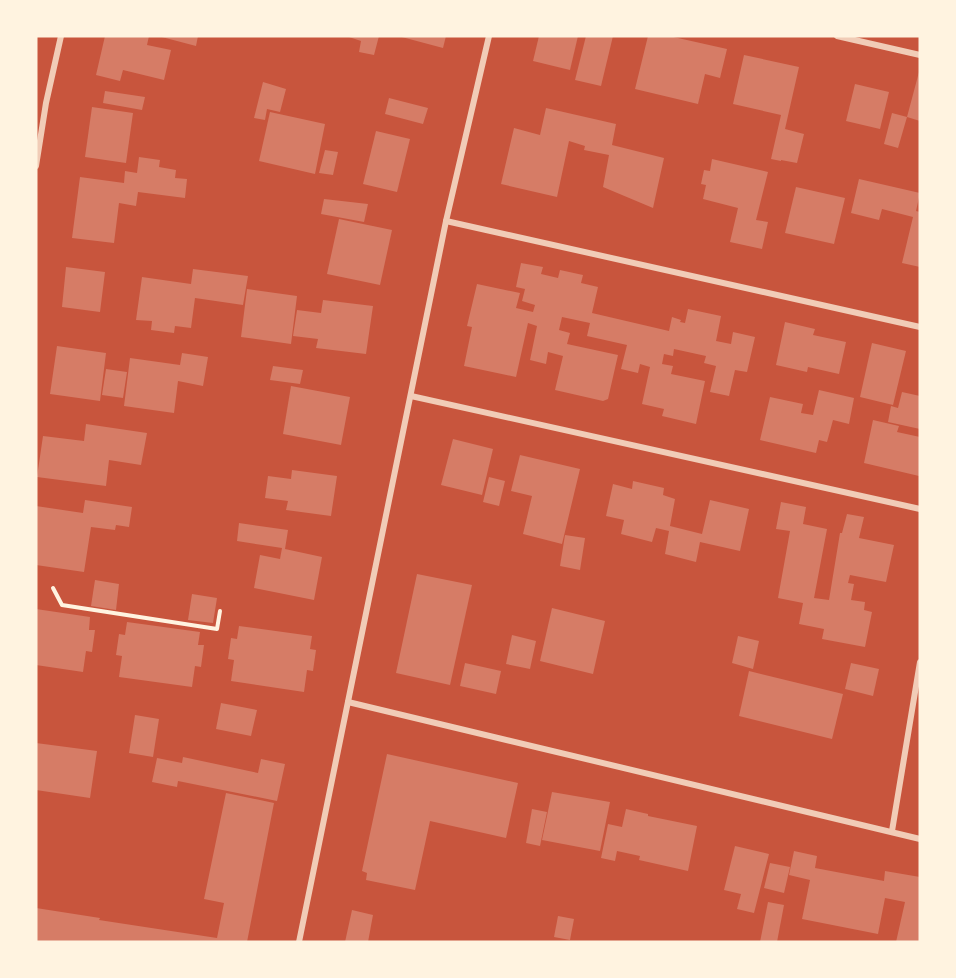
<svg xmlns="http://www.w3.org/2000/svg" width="956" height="978" viewBox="0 0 956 978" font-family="'Space Grotesk',sans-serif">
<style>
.building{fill:#d67c66}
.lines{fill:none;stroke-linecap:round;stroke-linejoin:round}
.path{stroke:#fff3e0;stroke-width:4}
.minor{stroke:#f1ccb7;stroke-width:6}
</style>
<rect width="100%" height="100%" fill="#c8553d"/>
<!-- building -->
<g class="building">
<polygon points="105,36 149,36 147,45 171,50 164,80 123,70 120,81 96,75"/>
<polygon points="158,36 198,36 196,46"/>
<polygon points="346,36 379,36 374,55 359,52 361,41"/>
<polygon points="398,36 446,36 443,48"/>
<polygon points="539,36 578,36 570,70 533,61"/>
<polygon points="586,36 613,36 601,86 575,80"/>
<polygon points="648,36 669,36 727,49 720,78 705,74 698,104 635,89"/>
<polygon points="744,55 799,67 785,129 804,134 797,163 781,160 781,161 771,159 781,115 733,104"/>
<polygon points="919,72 920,121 907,117 898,148 884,144 892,113 907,117"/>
<polygon points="263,82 286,89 280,112 267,109 265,120 254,118"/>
<polygon points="855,84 889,92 880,129 846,121"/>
<polygon points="105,91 145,97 142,110 103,103"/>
<polygon points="389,98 428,108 423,124 385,114"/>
<polygon points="92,107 133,113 126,163 85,157"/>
<polygon points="546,108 616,124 612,145 664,158 653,208 603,187 609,155 584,150 585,146 569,141 557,197 501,184 514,128 540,135"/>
<polygon points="270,112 325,124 315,174 259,161"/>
<polygon points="376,131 410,139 397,192 363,184"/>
<polygon points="325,150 338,152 333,175 319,173"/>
<polygon points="139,157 160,160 159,167 176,170 175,178 187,179 185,198 138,192 136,206 119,203 114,243 72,238 80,177 124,183 125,171 137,173"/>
<polygon points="712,159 768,172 756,220 768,222 762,249 730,242 738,208 703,199 706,185 701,184 704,170 710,171"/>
<polygon points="859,179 920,193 916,211 920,212 920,267 902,263 913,217 882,209 879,220 851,213"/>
<polygon points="796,187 845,198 834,244 785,233"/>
<polygon points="324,199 368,204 364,222 321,214"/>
<polygon points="339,219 392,230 380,285 327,274"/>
<polygon points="521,263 543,267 541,274 558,278 560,270 583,275 581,283 598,287 592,313 669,331 672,317 681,320 680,322 685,323 688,309 721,316 716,341 731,344 733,332 755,337 747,372 735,370 729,396 710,392 716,366 704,363 706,356 674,349 673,356 664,354 662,364 673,366 671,374 705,381 696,424 662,416 664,409 642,404 650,367 640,364 638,373 621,369 627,345 587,336 590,323 562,317 559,330 570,333 567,344 618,355 608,399 603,401 555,390 563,356 548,352 546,364 530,360 537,326 528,323 516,377 464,366 472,327 467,326 477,284 520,293 516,308 533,312 535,305 522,301 525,289 516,287"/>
<polygon points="66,267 105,272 100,312 62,307"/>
<polygon points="193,269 248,276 243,305 195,298 191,328 175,326 174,333 151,330 152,321 136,320 142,277 191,284"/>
<polygon points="247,289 297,296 291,344 241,337"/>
<polygon points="323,300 373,306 366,354 316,348 318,339 293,336 297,310 321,313"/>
<polygon points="785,322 815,329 813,335 846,342 839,374 808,367 807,372 776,365"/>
<polygon points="872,343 906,351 893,405 860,397"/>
<polygon points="57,346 106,353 100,401 50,394"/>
<polygon points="182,353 208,357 203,386 178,381 174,413 124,406 130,358 180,365"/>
<polygon points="273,366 303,370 300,384 270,380"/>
<polygon points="106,369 127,372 123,398 102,395"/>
<polygon points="291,386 350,397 341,445 283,434"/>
<polygon points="819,390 854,398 849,424 833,420 827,442 819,440 816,453 760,440 770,397 803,404 801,413 813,415"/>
<polygon points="902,392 920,396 920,429 888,422 891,406 898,408"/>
<polygon points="873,420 899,426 897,432 920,437 919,476 864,463"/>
<polygon points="86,424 147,433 141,465 109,460 106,486 37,477 43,436 84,441"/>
<polygon points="453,439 493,449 482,495 441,485"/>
<polygon points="520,455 580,469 562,544 523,534 532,496 511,491"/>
<polygon points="292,470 337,476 331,516 286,510 288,501 265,498 268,476 291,479"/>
<polygon points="489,477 505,481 499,506 483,502"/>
<polygon points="633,481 664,488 663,495 675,499 670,526 702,534 710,500 749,509 740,551 700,542 696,562 665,554 669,531 656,528 652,542 621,534 624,520 606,516 613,484 632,489"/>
<polygon points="85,500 132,507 129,527 116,525 115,530 91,527 84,572 36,565 36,506 83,513"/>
<polygon points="781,502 806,507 803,524 827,529 814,598 829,600 840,533 842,533 847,514 864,517 859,538 894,545 886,582 850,575 848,583 854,584 851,600 865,602 864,610 872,612 865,647 822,639 824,629 799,624 803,603 778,598 790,531 776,529"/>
<polygon points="239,523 288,530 285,549 322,557 314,600 254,588 260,555 280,559 282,548 237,541"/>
<polygon points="565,535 585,538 580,570 560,566"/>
<polygon points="417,574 472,585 450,685 396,673"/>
<polygon points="95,580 119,584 116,610 91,606"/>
<polygon points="192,594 217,598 213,623 188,620"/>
<polygon points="552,608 605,621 593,674 540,661"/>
<polygon points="36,609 90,617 89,630 95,630 92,652 86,651 83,672 36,665"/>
<polygon points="127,622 200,632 198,645 204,645 201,667 195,666 192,687 119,677 122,656 116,655 119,634 125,635"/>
<polygon points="239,626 312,636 310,649 316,650 313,671 307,670 304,692 231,681 234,660 228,659 231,638 237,639"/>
<polygon points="512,635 536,641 530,669 506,664"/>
<polygon points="738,636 759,641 753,669 732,663"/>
<polygon points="465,663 501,671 496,694 460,686"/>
<polygon points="851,663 879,669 873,696 845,689"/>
<polygon points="749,671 843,694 832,739 739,716"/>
<polygon points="221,703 257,710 251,736 216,729"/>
<polygon points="135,715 159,719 153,757 129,753"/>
<polygon points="36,743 97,751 90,798 36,790"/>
<polygon points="387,754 518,783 506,838 430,821 415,890 366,880 367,873 362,871"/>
<polygon points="183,757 258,773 261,759 285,764 277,801 178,781 177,787 152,782 157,758 182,763"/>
<polygon points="552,792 610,802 600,851 542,840"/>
<polygon points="226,793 274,803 247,942 36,942 36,908 100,918 99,920 217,938 224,903 204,899"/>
<polygon points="532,809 547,812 540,846 526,843"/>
<polygon points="626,809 648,814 648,816 697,826 688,871 639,860 640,856 617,851 615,861 601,858 608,824 622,827"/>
<polygon points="735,846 769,854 754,913 737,909 741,894 724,890"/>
<polygon points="794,851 817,856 815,868 884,881 885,871 920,877 920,942 896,942 905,902 885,898 878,934 802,919 810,880 789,875"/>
<polygon points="770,863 790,867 784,893 764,888"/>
<polygon points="768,902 784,905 777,942 760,942"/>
<polygon points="352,910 373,915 368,942 345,942"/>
<polygon points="558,916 574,919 570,940 554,937"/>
</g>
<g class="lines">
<!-- path -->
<polyline class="path" points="53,588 62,605 217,629 220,611"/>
<!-- minor -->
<g class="minor">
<polyline points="837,36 920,55"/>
<polyline points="36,166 46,103 61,36"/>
<polyline points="446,221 920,327"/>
<polyline points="411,396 920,509"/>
<polyline points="348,702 920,839"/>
<polyline points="892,831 920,662"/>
<polyline points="299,942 446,221 489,36"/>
</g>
</g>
<!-- border -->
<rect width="956" height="978" fill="none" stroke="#fff3e0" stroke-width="75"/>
</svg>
